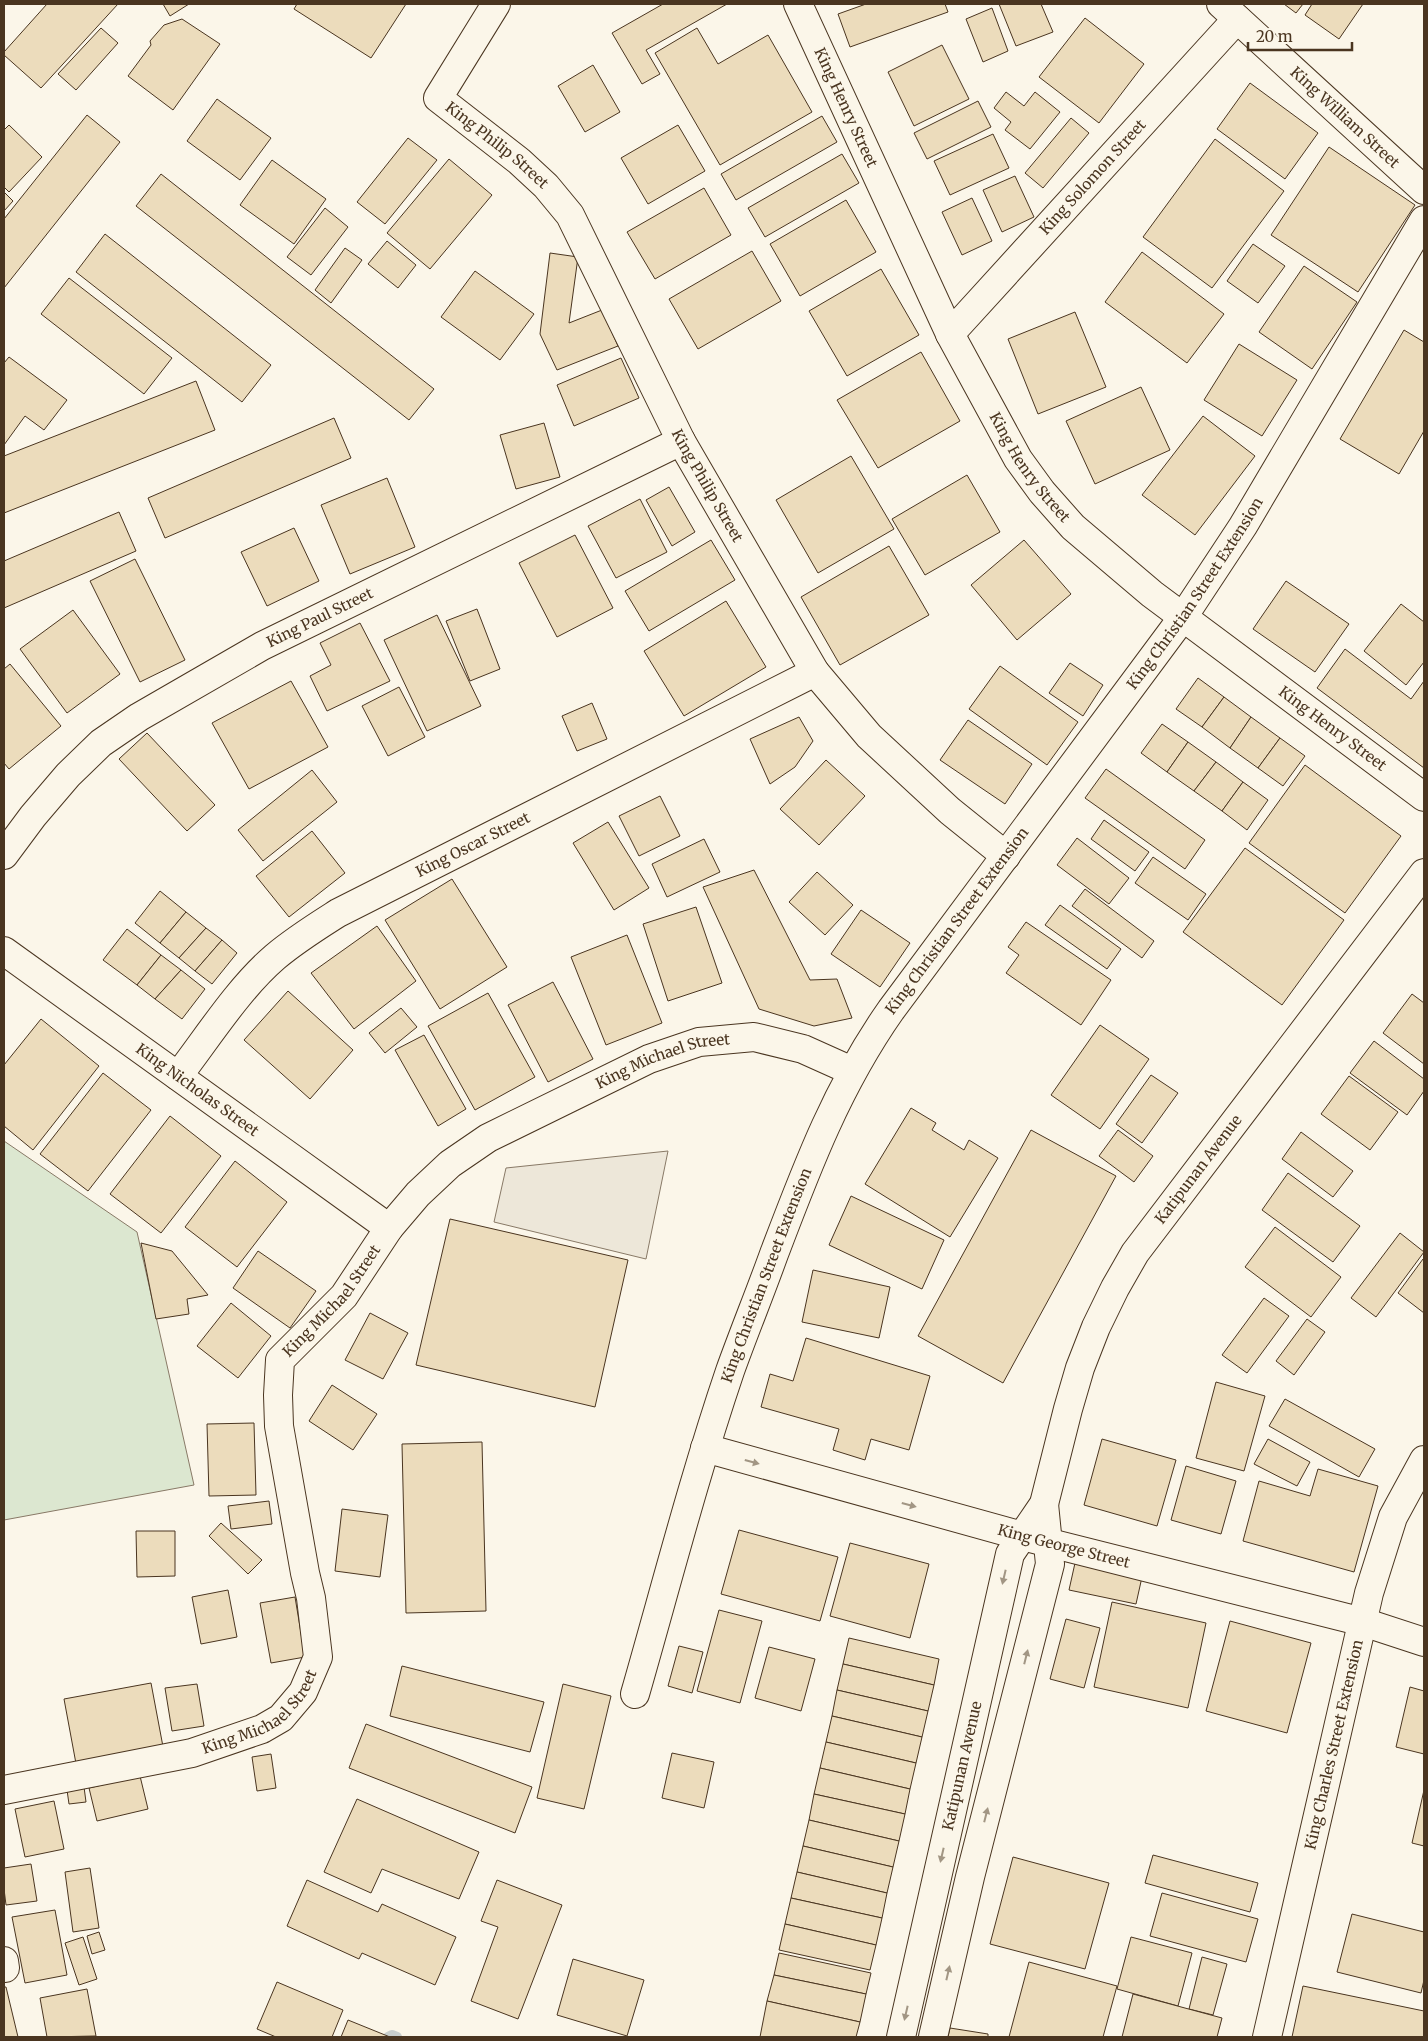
<svg xmlns="http://www.w3.org/2000/svg" width="1428" height="2041" viewBox="0 0 1428 2041" font-family="Merriweather,serif">
<style>
.green{fill:#dce7d0;stroke:#887966}
.parking{fill:#ede7d9;stroke:#887966}
.lines{fill:none;stroke-linecap:round;stroke-linejoin:round}
.stream{stroke:#c9cecd;stroke-width:10}
.building{fill:#ecdcbc;stroke:#4a3520}
.minor-casing{stroke:#4a3520;stroke-width:30}
.secondary-casing{stroke:#4a3520;stroke-width:30}
.minor{stroke:#fbf6e9;stroke-width:28}
.secondary{stroke:#fbf6e9;stroke-width:28}
.oneway{fill:#a29684}
.labels{text-anchor:middle;stroke-width:4;stroke-linejoin:round;paint-order:stroke}
.street-label{font-size:15px;fill:#4a3520;stroke:#fbf6e9}
</style>
<rect width="100%" height="100%" fill="#fbf6e9"/>
<!-- green -->
<polygon class="green" points="4,1141 137,1232 194,1485 4,1520"/>
<!-- parking -->
<polygon class="parking" points="668,1151 646,1259 494,1222 506,1168"/>
<g class="lines">
<!-- stream -->
<polyline class="stream" points="388,2037 392,2035 397,2037"/>
</g>
<!-- building -->
<g class="building">
<polygon points="47,4 118,4 41,88 4,55 4,52"/>
<polygon points="163,4 189,4 170,16"/>
<polygon points="297,4 406,4 371,58 294,9"/>
<polygon points="663,4 727,4 646,50 660,74 642,84 612,33"/>
<polygon points="866,4 945,4 948,12 850,47 838,14"/>
<polygon points="999,4 1041,4 1053,32 1016,46"/>
<polygon points="1284,4 1303,4 1296,13"/>
<polygon points="1312,4 1363,4 1339,39 1305,15"/>
<polygon points="992,8 1008,51 983,62 966,19"/>
<polygon points="1085,18 1144,64 1099,123 1039,77"/>
<polygon points="182,19 220,44 173,110 128,76 151,45 150,41 164,25"/>
<polygon points="101,28 118,43 76,90 58,74"/>
<polygon points="697,28 718,64 768,35 812,112 720,165 655,53"/>
<polygon points="942,45 969,99 914,126 888,72"/>
<polygon points="593,65 620,112 585,132 558,86"/>
<polygon points="1250,83 1318,133 1285,179 1217,129"/>
<polygon points="1006,92 1024,106 1035,92 1060,112 1030,149 1005,130 1011,122 994,108"/>
<polygon points="217,99 271,138 240,180 187,141"/>
<polygon points="978,101 991,127 927,159 914,133"/>
<polygon points="87,115 120,142 4,288 4,219"/>
<polygon points="822,116 837,142 736,200 721,174"/>
<polygon points="1071,118 1089,133 1043,188 1025,173"/>
<polygon points="9,125 42,157 9,192 4,187 4,130"/>
<polygon points="678,125 705,171 648,204 621,158"/>
<polygon points="993,134 1009,168 950,195 934,161"/>
<polygon points="408,138 437,160 385,224 357,202"/>
<polygon points="1215,139 1284,191 1212,288 1143,237"/>
<polygon points="1329,147 1415,205 1358,292 1271,235"/>
<polygon points="842,154 859,183 765,237 748,208"/>
<polygon points="449,159 492,195 430,269 387,233"/>
<polygon points="272,160 326,199 294,244 240,205"/>
<polygon points="161,174 434,389 409,420 136,206"/>
<polygon points="1015,176 1034,217 1002,232 983,190"/>
<polygon points="704,188 731,235 655,279 627,232"/>
<polygon points="4,192 13,201 4,211"/>
<polygon points="972,198 992,241 962,255 942,212"/>
<polygon points="846,200 876,252 800,296 770,244"/>
<polygon points="325,208 348,227 311,275 287,257"/>
<polygon points="105,234 271,365 242,402 76,272"/>
<polygon points="387,241 416,265 398,288 368,264"/>
<polygon points="1253,244 1285,266 1258,303 1227,281"/>
<polygon points="345,248 362,260 331,303 315,290"/>
<polygon points="752,251 781,301 698,349 669,299"/>
<polygon points="1142,252 1224,314 1187,363 1105,302"/>
<polygon points="550,253 578,257 569,323 602,310 618,346 557,370 540,334"/>
<polygon points="1304,266 1357,302 1312,369 1259,332"/>
<polygon points="881,269 919,335 847,376 809,311"/>
<polygon points="475,271 534,314 500,360 441,317"/>
<polygon points="69,278 172,358 144,394 41,314"/>
<polygon points="1075,312 1106,387 1038,414 1008,339"/>
<polygon points="1404,330 1424,342 1424,431 1399,474 1340,439"/>
<polygon points="1239,344 1297,380 1262,436 1204,400"/>
<polygon points="921,352 960,421 878,468 837,400"/>
<polygon points="9,357 67,400 44,430 25,416 4,445 4,363"/>
<polygon points="621,358 639,398 574,426 557,385"/>
<polygon points="196,381 215,430 4,513 4,456"/>
<polygon points="1141,387 1170,450 1095,484 1066,421"/>
<polygon points="1203,416 1255,456 1195,535 1142,495"/>
<polygon points="334,418 351,458 165,538 148,498"/>
<polygon points="544,423 560,477 516,489 500,435"/>
<polygon points="851,456 894,529 818,573 776,500"/>
<polygon points="967,475 1000,532 925,575 892,519"/>
<polygon points="387,478 415,547 350,574 321,505"/>
<polygon points="669,487 695,532 672,546 646,500"/>
<polygon points="640,499 667,552 616,578 588,526"/>
<polygon points="119,512 136,551 4,608 4,561"/>
<polygon points="294,528 319,581 267,606 241,552"/>
<polygon points="575,535 613,608 557,637 519,563"/>
<polygon points="711,540 735,580 649,631 625,591"/>
<polygon points="1024,540 1071,594 1017,640 971,585"/>
<polygon points="889,546 929,615 840,665 801,597"/>
<polygon points="135,559 185,660 140,682 90,581"/>
<polygon points="1286,581 1349,624 1315,672 1253,629"/>
<polygon points="726,601 766,667 684,716 644,651"/>
<polygon points="1401,604 1424,622 1424,662 1406,685 1364,651"/>
<polygon points="477,609 500,669 470,681 446,621"/>
<polygon points="73,610 120,674 67,713 20,649"/>
<polygon points="437,615 481,706 427,731 384,640"/>
<polygon points="360,623 390,681 327,711 310,676 331,665 320,643"/>
<polygon points="1345,649 1411,699 1424,681 1424,768 1317,688"/>
<polygon points="1070,663 1103,685 1083,716 1049,693"/>
<polygon points="10,664 61,726 9,769 4,763 4,669"/>
<polygon points="1000,666 1078,722 1047,765 969,709"/>
<polygon points="1198,678 1224,697 1202,727 1176,709"/>
<polygon points="291,681 328,747 249,789 212,723"/>
<polygon points="399,687 425,737 388,756 362,706"/>
<polygon points="1224,697 1251,717 1230,748 1202,727"/>
<polygon points="592,703 607,739 577,751 562,716"/>
<polygon points="799,717 813,741 795,767 770,784 750,739"/>
<polygon points="1251,717 1280,738 1258,768 1230,748"/>
<polygon points="968,720 1032,764 1005,804 940,760"/>
<polygon points="1162,724 1188,742 1167,772 1141,753"/>
<polygon points="147,733 215,805 187,831 119,759"/>
<polygon points="1280,738 1305,756 1283,786 1258,768"/>
<polygon points="1188,742 1216,762 1194,791 1167,772"/>
<polygon points="826,760 865,796 819,845 780,809"/>
<polygon points="1216,762 1243,782 1222,811 1194,791"/>
<polygon points="1305,765 1401,836 1345,913 1249,843"/>
<polygon points="1106,769 1205,840 1185,869 1085,798"/>
<polygon points="312,770 337,802 263,861 238,830"/>
<polygon points="1243,782 1268,800 1247,830 1222,811"/>
<polygon points="660,796 680,836 639,856 619,816"/>
<polygon points="1104,820 1149,852 1135,871 1091,839"/>
<polygon points="608,822 649,888 614,910 573,843"/>
<polygon points="312,831 345,873 289,917 256,876"/>
<polygon points="1077,838 1129,878 1109,904 1057,865"/>
<polygon points="704,839 720,872 667,897 652,864"/>
<polygon points="1245,848 1344,920 1282,1005 1183,932"/>
<polygon points="1153,857 1206,894 1188,920 1135,883"/>
<polygon points="754,870 810,980 837,979 852,1018 814,1026 759,1009 703,887"/>
<polygon points="817,872 853,905 825,935 789,902"/>
<polygon points="452,879 507,967 440,1009 385,920"/>
<polygon points="1085,889 1154,941 1142,958 1072,906"/>
<polygon points="160,891 186,912 160,943 135,923"/>
<polygon points="1060,905 1121,949 1107,969 1045,925"/>
<polygon points="696,907 722,983 668,1001 643,924"/>
<polygon points="861,910 910,943 880,987 831,954"/>
<polygon points="186,912 206,928 179,958 160,943"/>
<polygon points="1026,922 1111,980 1081,1025 1006,973 1019,955 1008,947"/>
<polygon points="377,926 416,981 354,1029 311,973"/>
<polygon points="206,928 222,940 195,971 179,958"/>
<polygon points="127,929 161,955 137,985 103,960"/>
<polygon points="627,935 662,1023 606,1045 571,957"/>
<polygon points="222,940 237,953 212,984 195,971"/>
<polygon points="161,955 181,970 155,999 137,985"/>
<polygon points="181,970 205,989 182,1019 155,999"/>
<polygon points="553,982 593,1059 548,1082 508,1005"/>
<polygon points="288,991 353,1050 310,1099 244,1040"/>
<polygon points="488,993 535,1077 475,1110 428,1026"/>
<polygon points="1412,994 1424,1003 1424,1064 1383,1033"/>
<polygon points="401,1008 417,1027 385,1053 369,1033"/>
<polygon points="41,1019 99,1066 33,1150 4,1126 4,1065"/>
<polygon points="1100,1025 1149,1059 1100,1129 1051,1095"/>
<polygon points="424,1035 466,1109 438,1126 395,1050"/>
<polygon points="1374,1041 1424,1079 1424,1091 1407,1115 1350,1073"/>
<polygon points="103,1073 151,1110 88,1191 40,1154"/>
<polygon points="1151,1075 1178,1093 1142,1143 1116,1124"/>
<polygon points="1349,1076 1398,1112 1370,1150 1321,1114"/>
<polygon points="911,1108 936,1123 932,1130 964,1150 969,1140 998,1158 950,1237 865,1184"/>
<polygon points="170,1116 221,1156 161,1233 110,1194"/>
<polygon points="1031,1130 1116,1176 1003,1383 918,1336"/>
<polygon points="1118,1130 1153,1156 1134,1182 1099,1156"/>
<polygon points="1301,1132 1353,1171 1333,1197 1282,1159"/>
<polygon points="235,1161 287,1202 237,1267 185,1227"/>
<polygon points="1288,1173 1360,1226 1333,1262 1262,1210"/>
<polygon points="851,1196 944,1240 922,1289 829,1245"/>
<polygon points="450,1219 628,1260 595,1407 416,1365"/>
<polygon points="1275,1227 1341,1277 1311,1317 1245,1267"/>
<polygon points="1400,1233 1424,1252 1376,1317 1351,1298"/>
<polygon points="141,1243 172,1251 208,1295 187,1299 189,1314 156,1319"/>
<polygon points="258,1251 316,1291 290,1328 233,1288"/>
<polygon points="1423,1259 1424,1261 1424,1313 1398,1293"/>
<polygon points="813,1270 890,1287 879,1338 802,1322"/>
<polygon points="1264,1298 1289,1316 1247,1373 1222,1355"/>
<polygon points="231,1303 271,1336 238,1378 197,1346"/>
<polygon points="370,1313 408,1333 383,1379 345,1360"/>
<polygon points="1307,1319 1325,1332 1294,1375 1276,1361"/>
<polygon points="806,1338 930,1376 909,1450 871,1439 865,1460 833,1450 839,1429 761,1407 770,1374 793,1381"/>
<polygon points="1216,1382 1265,1396 1244,1471 1196,1458"/>
<polygon points="332,1385 377,1414 353,1450 309,1421"/>
<polygon points="1285,1399 1375,1449 1359,1477 1269,1426"/>
<polygon points="254,1423 256,1495 209,1496 207,1424"/>
<polygon points="1102,1439 1176,1460 1157,1526 1084,1505"/>
<polygon points="1268,1439 1310,1462 1297,1486 1254,1464"/>
<polygon points="482,1442 486,1611 406,1613 402,1444"/>
<polygon points="1186,1466 1236,1481 1221,1534 1171,1520"/>
<polygon points="1318,1469 1378,1486 1354,1572 1243,1541 1259,1481 1310,1496"/>
<polygon points="269,1501 272,1524 231,1529 228,1506"/>
<polygon points="342,1509 388,1515 380,1577 335,1571"/>
<polygon points="221,1523 262,1560 248,1574 209,1536"/>
<polygon points="739,1530 838,1557 820,1621 721,1594"/>
<polygon points="136,1531 175,1531 175,1576 137,1577"/>
<polygon points="850,1543 929,1564 910,1638 830,1616"/>
<polygon points="1075,1563 1142,1577 1136,1604 1069,1590"/>
<polygon points="228,1590 237,1637 201,1644 192,1597"/>
<polygon points="295,1597 305,1657 271,1663 260,1603"/>
<polygon points="1112,1602 1206,1623 1188,1708 1094,1687"/>
<polygon points="719,1610 762,1621 740,1703 697,1691"/>
<polygon points="1066,1619 1100,1628 1084,1688 1050,1679"/>
<polygon points="1230,1621 1311,1643 1287,1733 1206,1711"/>
<polygon points="849,1638 939,1659 934,1685 843,1664"/>
<polygon points="679,1646 703,1652 692,1693 668,1686"/>
<polygon points="769,1647 815,1659 801,1711 755,1698"/>
<polygon points="843,1664 934,1685 928,1711 837,1690"/>
<polygon points="402,1666 544,1702 530,1752 390,1716"/>
<polygon points="151,1683 164,1752 77,1769 64,1699"/>
<polygon points="197,1684 204,1726 172,1731 165,1688"/>
<polygon points="563,1684 611,1696 584,1809 537,1798"/>
<polygon points="1410,1687 1424,1691 1424,1754 1396,1747"/>
<polygon points="837,1690 928,1711 922,1737 832,1716"/>
<polygon points="832,1716 922,1737 916,1763 826,1742"/>
<polygon points="366,1724 532,1787 515,1833 349,1768"/>
<polygon points="826,1742 916,1763 910,1789 820,1768"/>
<polygon points="672,1753 714,1762 704,1808 662,1798"/>
<polygon points="271,1754 276,1788 257,1791 252,1757"/>
<polygon points="820,1768 910,1789 905,1814 814,1794"/>
<polygon points="140,1776 148,1809 97,1821 89,1788"/>
<polygon points="84,1787 86,1802 69,1804 67,1790"/>
<polygon points="1424,1790 1424,1846 1412,1843"/>
<polygon points="814,1794 905,1814 899,1841 809,1820"/>
<polygon points="357,1799 479,1852 459,1899 382,1869 371,1893 324,1872"/>
<polygon points="54,1801 64,1849 25,1857 15,1809"/>
<polygon points="809,1820 899,1841 893,1867 803,1846"/>
<polygon points="803,1846 893,1867 887,1893 797,1872"/>
<polygon points="1153,1855 1258,1883 1250,1912 1145,1883"/>
<polygon points="1013,1857 1109,1883 1085,1969 990,1944"/>
<polygon points="31,1864 37,1901 6,1905 4,1889 4,1868"/>
<polygon points="90,1868 99,1928 73,1932 65,1872"/>
<polygon points="797,1872 887,1893 882,1918 791,1898"/>
<polygon points="307,1880 378,1912 382,1904 456,1937 435,1985 362,1953 359,1959 287,1926"/>
<polygon points="497,1880 562,1905 518,2019 471,2001 498,1927 481,1921"/>
<polygon points="1162,1893 1258,1919 1246,1962 1150,1936"/>
<polygon points="791,1898 882,1918 876,1945 785,1924"/>
<polygon points="55,1910 67,1975 25,1983 12,1917"/>
<polygon points="1352,1914 1424,1932 1424,1980 1421,1993 1337,1972"/>
<polygon points="785,1924 876,1945 870,1970 779,1950"/>
<polygon points="99,1932 105,1950 92,1954 87,1936"/>
<polygon points="83,1937 97,1979 79,1985 65,1943"/>
<polygon points="1131,1937 1192,1953 1178,2006 1117,1989"/>
<polygon points="779,1953 871,1973 866,1994 774,1975"/>
<polygon points="1202,1957 1227,1964 1213,2015 1189,2009"/>
<polygon points="573,1959 644,1980 627,2036 557,2015"/>
<polygon points="1029,1962 1117,1986 1103,2037 1009,2037"/>
<polygon points="774,1975 866,1994 860,2022 767,2001"/>
<polygon points="277,1982 343,2010 332,2037 276,2037 257,2029"/>
<polygon points="1303,1986 1424,2011 1424,2037 1292,2037"/>
<polygon points="4,1987 6,1987 18,2037 4,2037"/>
<polygon points="87,1989 96,2036 47,2037 40,1998"/>
<polygon points="1133,1994 1222,2018 1217,2037 1122,2037"/>
<polygon points="767,2001 860,2022 856,2037 760,2037"/>
<polygon points="348,2020 390,2037 341,2037"/>
<polygon points="950,2028 988,2034 988,2037 948,2037"/>
</g>
<g class="lines">
<!-- minor casing -->
<g class="minor-casing">
<g id="minor">
<path id="s1" d="M496 4 438 98 519 161 546 186 570 215 681 441 815 672 869 736 950 811 1006 856"/>
<path id="s2" d="M798 4 950 334 1018 459 1042 492 1073 527 1152 594 1424 797"/>
<path id="s3" d="M1221 4 1424 190"/>
<path id="s4" d="M950 334 1237 19"/>
<path id="s5" d="M4 855 33 816 68 775 101 743 139 717 262 646 681 441"/>
<path id="s6" d="M4 951 389 1228"/>
<path id="s7" d="M178 1076C208 1037 238 989 275 957 295 940 316 927 338 913L815 672"/>
<path id="s8" d="M705 1448 1022 1536 1363 1622 1424 1642"/>
<path id="s9" d="M635 1694C666 1586 694 1477 730 1371 744 1332 760 1293 774 1254 807 1167 837 1087 891 1010L1183 617 1243 526 1424 220"/>
<path id="s10" d="M4 1790 192 1753 262 1729 281 1718 303 1692 318 1657 311 1598 305 1573 279 1426 278 1395 280 1360 344 1296 389 1228 418 1194 450 1164 488 1138 649 1059 699 1042 754 1037 803 1049 852 1071"/>
<polyline points="4,1961 5,1968"/>
<path id="s11" d="M1267 2037 1369 1593 1393 1517 1424 1460"/>
</g>
</g>
<!-- secondary casing -->
<g class="secondary-casing">
<g id="secondary">
<path id="s12" d="M901 2037 1010 1554 1044 1504 1068 1409 1080 1368 1096 1327 1115 1288 1135 1253 1424 873"/>
<polyline points="933,2037 970,1877 1050,1564 1044,1504"/>
</g>
</g>
<!-- minor -->
<use href="#minor" class="minor"/>
<!-- secondary -->
<use href="#secondary" class="secondary"/>
</g>
<!-- one-way arrows -->
<defs><path id="oneway-solid" d="M-6-.8H1V-3.2L6.5 0L1 3.2V.8H-6Z" transform="scale(1.25)"/></defs>
<g class="oneway">
<use href="#oneway-solid" transform="translate(752 1462) rotate(15)"/>
<use href="#oneway-solid" transform="translate(909 1505) rotate(15)"/>
<use href="#oneway-solid" transform="translate(1004 1577) rotate(103)"/>
<use href="#oneway-solid" transform="translate(1026 1657) rotate(-76)"/>
<use href="#oneway-solid" transform="translate(986 1815) rotate(-76)"/>
<use href="#oneway-solid" transform="translate(942 1855) rotate(103)"/>
<use href="#oneway-solid" transform="translate(948 1973) rotate(-77)"/>
<use href="#oneway-solid" transform="translate(906 2013) rotate(103)"/>
</g>
<g class="labels">
<!-- street labels -->
<g class="street-label">
<text dy="5" stroke="none"><textPath href="#s2" startOffset="114">King Henry Street</textPath></text>
<text dy="5" stroke="none"><textPath href="#s3" startOffset="168">King William Street</textPath></text>
<text dy="5" stroke="none"><textPath href="#s1" startOffset="186">King Philip Street</textPath></text>
<text dy="5" stroke="none"><textPath href="#s4" startOffset="212">King Solomon Street</textPath></text>
<text dy="5" stroke="none"><textPath href="#s2" startOffset="519">King Henry Street</textPath></text>
<text dy="5" stroke="none"><textPath href="#s1" startOffset="591">King Philip Street</textPath></text>
<text dy="5" stroke="none"><textPath href="#s9" startOffset="1249">King Christian Street Extension</textPath></text>
<text dy="5" stroke="none"><textPath href="#s5" startOffset="401">King Paul Street</textPath></text>
<text dy="5" stroke="none"><textPath href="#s2" startOffset="922">King Henry Street</textPath></text>
<text dy="5" stroke="none"><textPath href="#s7" startOffset="382">King Oscar Street</textPath></text>
<text dy="5" stroke="none"><textPath href="#s9" startOffset="844">King Christian Street Extension</textPath></text>
<text dy="5" stroke="none"><textPath href="#s10" startOffset="1159">King Michael Street</textPath></text>
<text dy="5" stroke="none"><textPath href="#s6" startOffset="238">King Nicholas Street</textPath></text>
<text dy="5" stroke="none"><textPath href="#s12" startOffset="929">Katipunan Avenue</textPath></text>
<text dy="5" stroke="none"><textPath href="#s9" startOffset="439">King Christian Street Extension</textPath></text>
<text dy="5" stroke="none"><textPath href="#s10" startOffset="739">King Michael Street</textPath></text>
<text dy="5" stroke="none"><textPath href="#s8" startOffset="372">King George Street</textPath></text>
<text dy="5" stroke="none"><textPath href="#s10" startOffset="274">King Michael Street</textPath></text>
<text dy="5" stroke="none"><textPath href="#s11" startOffset="300">King Charles Street Extension</textPath></text>
<text dy="5" stroke="none"><textPath href="#s12" startOffset="278">Katipunan Avenue</textPath></text>
</g>
</g>
<!-- border -->
<rect width="1428" height="2041" fill="none" stroke="#4a3520" stroke-width="10"/>
<!-- scale -->
<path d="M1248 42v8h104v-8" fill="none" stroke="#4a3520" stroke-width="2.5"/>
<text x="1256" y="42" font-size="15" fill="#4a3520" stroke="#fbf6e9" stroke-width="4" paint-order="stroke">20 m</text>
</svg>
